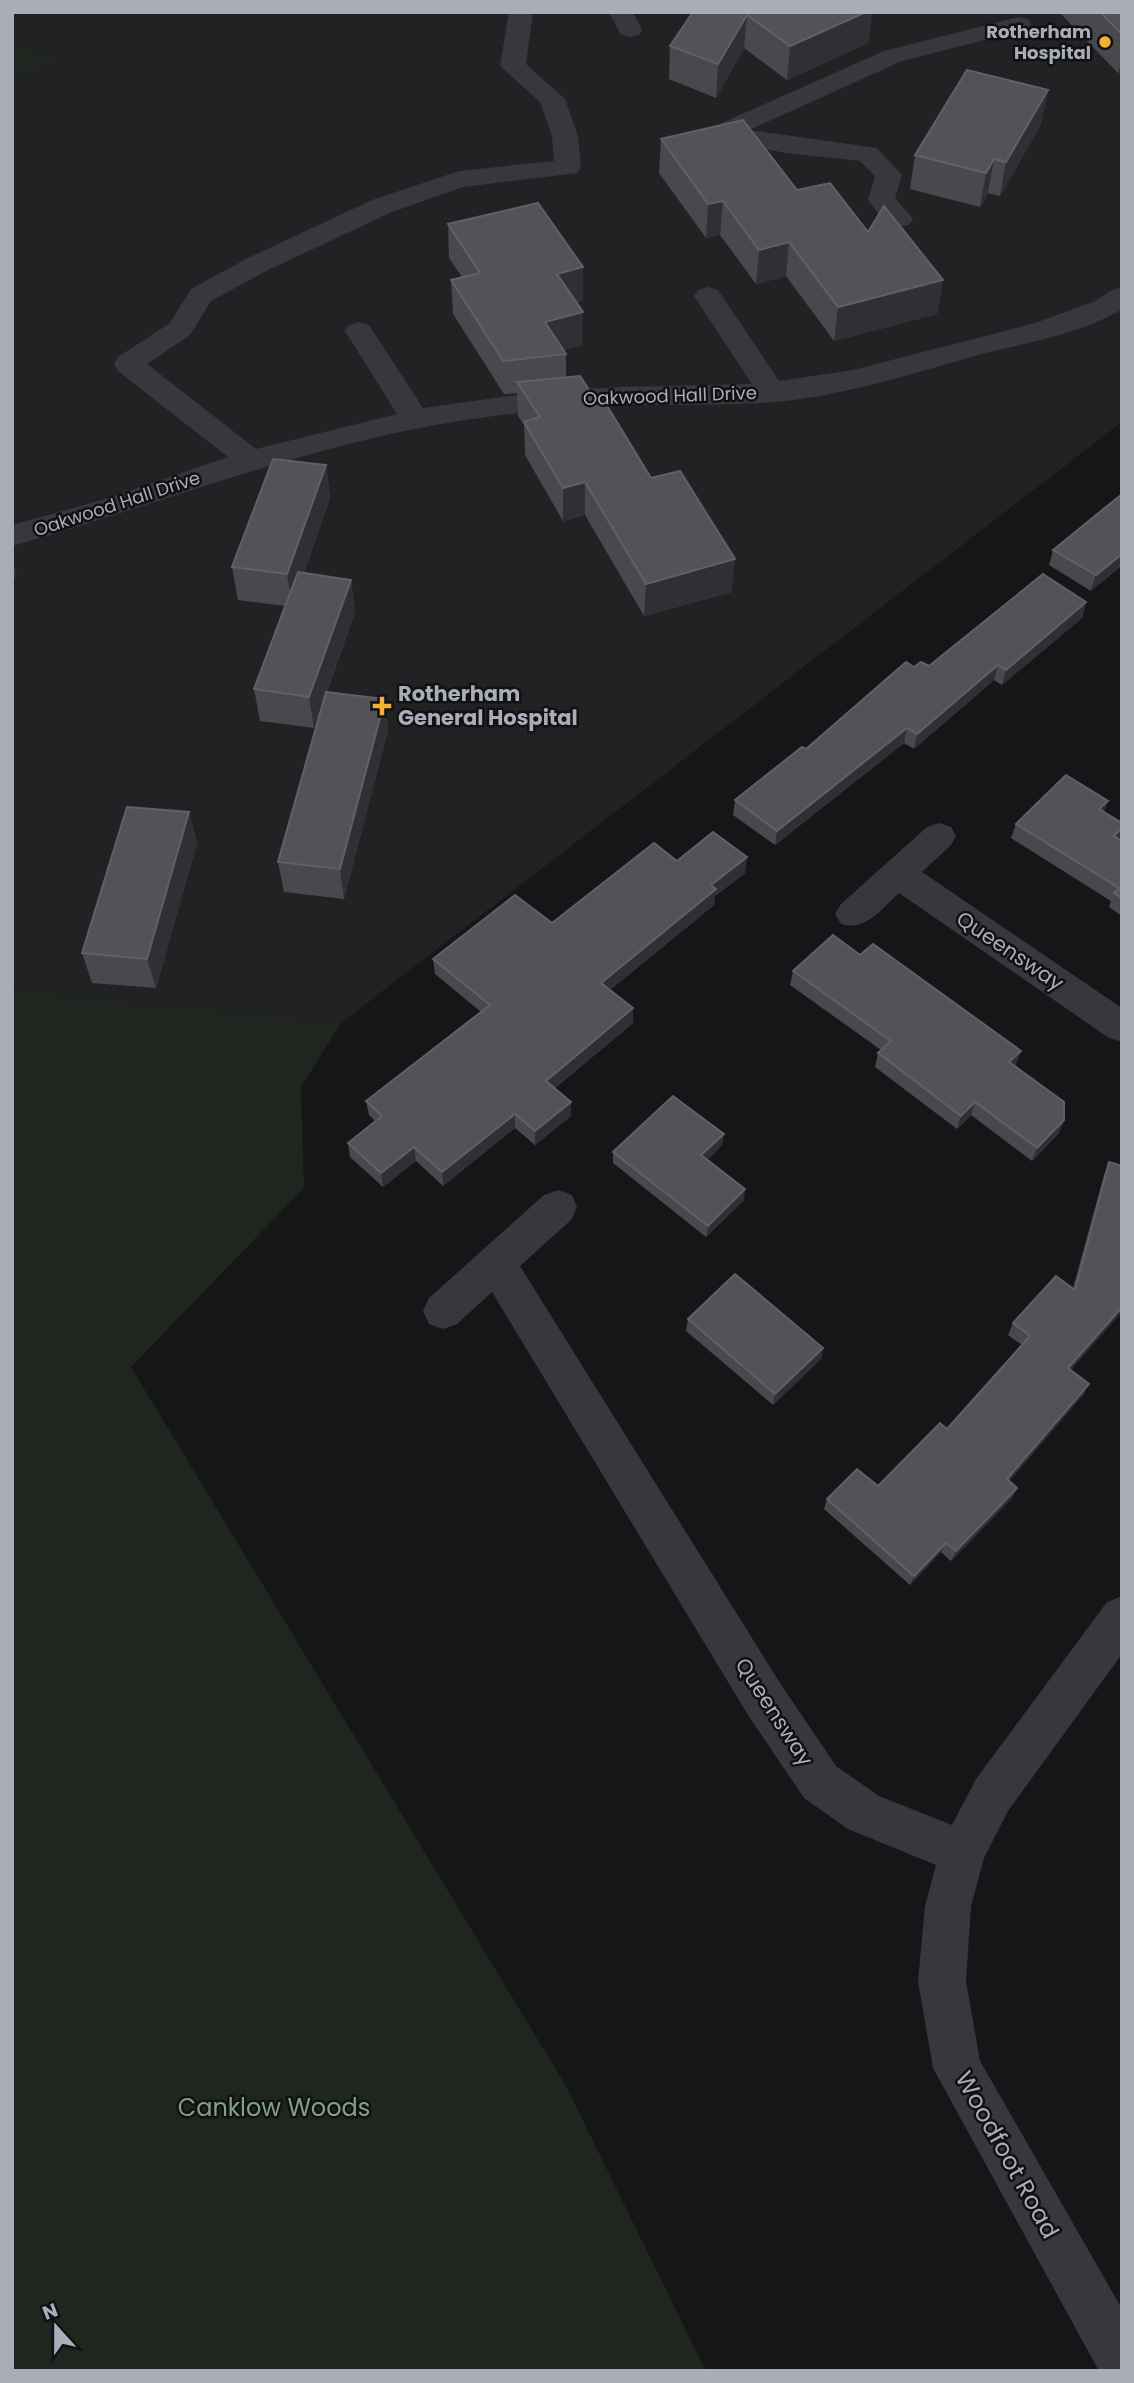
<svg xmlns="http://www.w3.org/2000/svg" width="1134" height="2383" viewBox="0 0 1134 2383" font-family="Poppins,sans-serif">
<style>
.built{fill:#222225}
.green{fill:#1e261f}
.lines{fill:none;stroke-linecap:round;stroke-linejoin:round}
.minor{fill:#37383d;fill-rule:evenodd}
.wall{fill:#47494d}
.shaded-wall{fill:#2f3033}
.building{fill:#525359;stroke:#5f6168;stroke-width:2}
.poi-dot{fill:#f2b134;stroke:#111113;stroke-width:2.5}
.labels{text-anchor:middle;stroke-width:5;stroke-linejoin:round;paint-order:stroke}
.far-poi-label{font-size:18px;font-weight:bold;fill:#a8adb8;stroke:#111113;text-anchor:end}
.far-street-label{font-size:18px;fill:#a8adb8;stroke:#111113}
.poi-label{font-size:21px;font-weight:bold;fill:#a8adb8;stroke:#111113;text-anchor:start}
.street-label{font-size:21px;fill:#a8adb8;stroke:#111113}
.near-park-label{font-size:24px;fill:#7fa381;stroke:#111113}
.near-street-label{font-size:24px;fill:#a8adb8;stroke:#111113}
</style>
<rect width="100%" height="100%" fill="#161618"/>
<!-- built -->
<polygon class="built" points="12,12 1122,12 1122,422 341,1023 12,990 12,77 62,63 12,43"/>
<!-- green -->
<g class="green">
<polygon points="12,43 63,63 12,77"/>
<polygon points="12,990 341,1023 301,1087 304,1188 131,1367 566,2086 706,2371 12,2371"/>
</g>
<g class="lines">
<!-- minor -->
<g class="minor">
<path d="M509 12H533L526 64 565 99 578 136 581 167 577 173 463 187 392 212 266 271 211 301 190 335 147 364 256 449 397 414 345 331 349 325 359 322 369 325 423 408 540 392 623 387 752 384 694 296 698 290 708 287 718 290 779 381 853 370 1035 323 1093 302 1112 290 1122 287V309C1083 333 1030 342 986 353 917 372 845 396 774 402 725 406 675 404 625 405 558 407 479 416 414 429 277 457 146 508 12 546V525L109 498 228 457 118 371 114 364 118 357 170 323 191 289 246 259 372 200 459 171 554 161 552 136 540 102 500 66Z"/>
<polygon points="609,12 633,12 642,30 639,35 630,37 621,35"/>
<path d="M1019 17 1028 19 1031 24 1028 29 902 61 749 130 877 148 902 175 895 198 913 219 909 225C889 230 878 214 868 199L875 176 860 161 786 153 713 139 709 133 713 127 884 51Z"/>
<path d="M939 823 951 827 956 836 951 845 922 872 1122 1008V1042L1109 1038 899 893C881 909 866 932 841 924L835 914 841 904 927 827Z"/>
<polygon points="558,1190 572,1195 577,1207 572,1219 520,1266 780,1683 836,1766 879,1796 952,1825 976,1779 1107,1602 1122,1596 1122,1654 1008,1811 984,1858 971,1906 966,1981 980,2061 1122,2309 1122,2371 1099,2371 933,2068 918,1981 925,1906 936,1865 848,1829 804,1798 748,1715 492,1292 457,1324 443,1329 429,1324 423,1311 429,1298 544,1195"/>
</g>
</g>
<!-- wall -->
<g class="wall">
<polygon points="693,12 872,12 868,43 787,80 744,48 716,98 669,79 670,46"/>
<polygon points="1059,12 1122,12 1122,72 1118,73"/>
<polygon points="1048,90 1041,124 1000,196 988,193 980,207 910,189 915,155"/>
<polygon points="661,139 797,190 868,232 943,280 937,314 834,341 786,276 756,284 720,235 706,238 659,173"/>
<polygon points="448,224 583,267 583,300 576,302 582,345 563,350 566,354 566,378 599,405 732,592 644,616 585,515 563,521 525,455 524,425 518,416 517,393 504,394 453,314 451,280 462,277 449,258"/>
<polygon points="326,465 330,498 304,573 351,580 355,612 327,692 385,699 388,730 344,899 284,892 278,862 323,704 314,728 260,721 254,689 286,606 238,600 232,567"/>
<polygon points="1122,494 1091,591 1049,565 1053,550"/>
<polygon points="1086,602 1082,618 1002,685 994,680 914,749 904,743 775,845 733,815 735,800 806,749 914,667 929,666"/>
<polygon points="189,812 197,843 156,988 92,983 82,953"/>
<polygon points="1105,812 1122,835 1120,839 1122,841 1122,916 1109,907 1111,901 1011,838 1016,824"/>
<polygon points="677,861 745,873 715,896 714,905 610,990 633,1023 555,1088 571,1102 571,1116 535,1145 515,1128 443,1186 416,1161 383,1187 350,1157 348,1143 375,1121 369,1115 366,1101 481,1012 435,974 433,959 552,923"/>
<polygon points="793,971 1016,1064 1015,1066 1064,1120 1059,1133 1032,1161 971,1115 957,1129 875,1067 878,1053 881,1050 790,985"/>
<polygon points="722,1145 707,1160 744,1200 706,1237 613,1163 613,1152"/>
<polygon points="1109,1162 1070,1370 1089,1384 1083,1395 1009,1481 1017,1488 1012,1498 951,1561 941,1552 910,1585 824,1509 827,1499 878,1486 947,1429 1022,1345 1008,1335 1013,1323 1073,1288 1104,1175"/>
<polygon points="688,1319 823,1348 821,1359 773,1405 686,1331"/>
</g>
<!-- shaded-wall -->
<g class="shaded-wall">
<polygon points="866,12 872,12 868,43 787,80 790,46"/>
<polygon points="747,15 744,48 716,98 718,64"/>
<polygon points="1122,59 1122,72 1118,73"/>
<polygon points="1048,90 1041,124 1000,196 1006,162"/>
<polygon points="994,159 988,193 980,207 986,173"/>
<polygon points="723,201 720,235 706,238 708,204"/>
<polygon points="789,242 786,276 756,284 759,250"/>
<polygon points="583,267 583,300 557,307 557,274"/>
<polygon points="943,280 937,314 834,341 838,307"/>
<polygon points="583,312 582,345 545,355 545,322"/>
<polygon points="326,465 330,498 292,607 287,574"/>
<polygon points="585,482 585,515 563,521 563,488"/>
<polygon points="1122,554 1122,566 1091,591 1096,575"/>
<polygon points="735,559 732,592 644,616 646,584"/>
<polygon points="12,560 17,574 12,585"/>
<polygon points="351,580 355,612 314,728 309,697"/>
<polygon points="1086,602 1082,618 1002,685 1006,670"/>
<polygon points="998,665 994,680 914,749 917,734"/>
<polygon points="385,699 388,730 344,899 340,869"/>
<polygon points="907,728 904,743 775,845 777,831"/>
<polygon points="1108,801 1103,815 1099,809"/>
<polygon points="189,812 197,843 156,988 147,959"/>
<polygon points="1122,828 1122,835 1120,840 1114,836"/>
<polygon points="747,857 745,873 715,896 714,905 600,998 601,983 711,885"/>
<polygon points="633,1008 633,1023 546,1095 546,1081"/>
<polygon points="1021,1051 1016,1064 1005,1075 1009,1062"/>
<polygon points="571,1102 571,1116 535,1145 535,1131"/>
<polygon points="975,1102 971,1115 957,1129 961,1116"/>
<polygon points="515,1114 515,1128 443,1186 442,1172"/>
<polygon points="1064,1120 1059,1133 1032,1161 1037,1148"/>
<polygon points="724,1134 722,1145 700,1166 701,1155"/>
<polygon points="414,1147 416,1161 383,1187 381,1173"/>
<polygon points="745,1189 744,1200 706,1237 708,1226"/>
<polygon points="1122,1307 1122,1312 1062,1380 1068,1368"/>
<polygon points="823,1348 821,1359 773,1405 775,1394"/>
<polygon points="1089,1384 1083,1395 1002,1490 1007,1479"/>
<polygon points="1017,1488 1012,1498 951,1561 956,1551"/>
<polygon points="946,1543 941,1552 910,1585 914,1576"/>
</g>
<!-- building -->
<g class="building">
<polygon points="693,12 866,12 790,46 747,15 718,64 670,46"/>
<polygon points="1100,12 1122,12 1122,34"/>
<polygon points="967,70 1048,90 1006,162 994,159 986,173 915,155"/>
<polygon points="743,120 797,190 830,183 868,232 884,206 943,280 838,307 789,242 759,250 723,201 708,204 661,139"/>
<polygon points="538,203 583,267 557,274 583,312 545,322 566,354 503,361 451,280 480,273 448,224"/>
<polygon points="580,376 599,405 606,404 651,478 680,471 735,559 646,584 585,482 563,488 524,422 540,417 517,382"/>
<polygon points="273,459 326,465 287,574 232,567"/>
<polygon points="1122,494 1122,554 1096,575 1053,550"/>
<polygon points="298,572 351,580 309,697 254,689"/>
<polygon points="1043,574 1086,602 1006,670 998,665 917,734 907,728 777,831 735,800 802,747 806,749 906,662 914,667 921,662 929,666"/>
<polygon points="326,692 385,699 340,869 278,862"/>
<polygon points="1066,775 1108,801 1099,809 1122,823 1122,828 1114,836 1122,841 1122,898 1114,893 1119,888 1016,824"/>
<polygon points="127,807 189,812 147,959 82,953"/>
<polygon points="713,832 747,857 711,885 716,889 601,983 633,1008 546,1081 571,1102 535,1131 515,1114 442,1172 414,1147 381,1173 348,1143 382,1116 366,1101 490,1005 433,959 515,895 552,923 654,843 677,861"/>
<polygon points="833,935 860,955 873,944 1021,1051 1009,1062 1064,1102 1064,1120 1037,1148 975,1102 961,1116 878,1053 891,1041 793,971"/>
<polygon points="673,1096 724,1134 701,1155 745,1189 708,1226 613,1152"/>
<polygon points="1109,1162 1122,1166 1122,1307 1068,1368 1089,1384 1007,1479 1017,1488 956,1551 946,1543 914,1576 827,1499 857,1469 878,1486 940,1423 947,1429 1030,1336 1013,1323 1056,1276 1075,1290"/>
<polygon points="735,1274 823,1348 775,1394 688,1319"/>
</g>
<!-- markers -->
<g class="poi-dot">
<circle cx="1105" cy="42" r="7"/>
<path d="M378.5 695.5h7v7h7v7h-7v7h-7v-7h-7v-7h7z"/>
</g>
<g class="labels">
<!-- far-poi labels -->
<g class="far-poi-label">
<text x="1091" y="38">Rotherham<tspan x="1091" dy="21">Hospital</tspan></text>
</g>
<!-- far-street labels -->
<g class="far-street-label">
<text transform="translate(670 396) rotate(-2)" y="6">Oakwood Hall Drive</text>
<text transform="translate(117 504) rotate(-18)" y="6">Oakwood Hall Drive</text>
</g>
<!-- poi labels -->
<g class="poi-label">
<text x="398" y="701">Rotherham<tspan x="398" dy="24">General Hospital</tspan></text>
</g>
<!-- street labels -->
<g class="street-label">
<text transform="translate(1010 951) rotate(34)" y="7">Queensway</text>
<text transform="translate(774 1712) rotate(57)" y="7">Queensway</text>
</g>
<!-- near-park labels -->
<g class="near-park-label">
<text x="274" y="2116">Canklow Woods</text>
</g>
<!-- near-street labels -->
<g class="near-street-label">
<text transform="translate(1007 2155) rotate(61)" y="8">Woodfoot Road</text>
</g>
</g>
<!-- border -->
<rect width="1134" height="2383" fill="none" stroke="#a8adb8" stroke-width="28"/>
<!-- north arrow -->
<g transform="translate(56 2327) rotate(339)" stroke="#111113" stroke-width="5" paint-order="stroke">
<path d="M0-5L12 26L0 18L-12 26Z" fill="#a8adb8"/>
<text y="-10" font-size="19" font-weight="bold" text-anchor="middle" fill="#a8adb8">N</text>
</g>
</svg>
